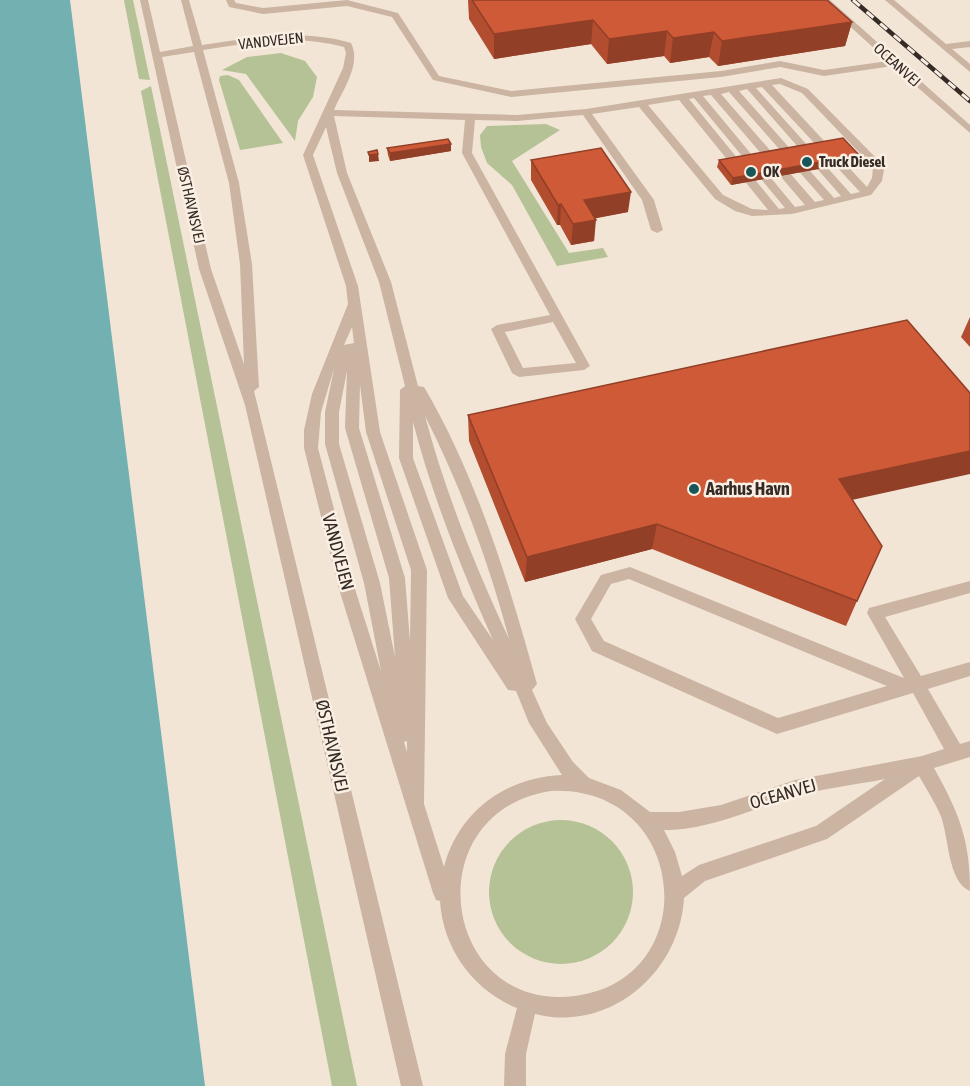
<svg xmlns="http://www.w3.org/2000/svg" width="970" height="1086" viewBox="0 0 970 1086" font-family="'Asap Condensed',sans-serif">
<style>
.green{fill:#b4c296}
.water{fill:#73b0b2}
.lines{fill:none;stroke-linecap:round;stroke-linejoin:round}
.minor{fill:#cbb4a2;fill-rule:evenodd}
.rail-casing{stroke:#352a25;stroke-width:4.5}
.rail{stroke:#faefe3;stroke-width:3;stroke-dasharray:9;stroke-linecap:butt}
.wall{fill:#b24d30}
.shaded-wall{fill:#913f27}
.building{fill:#cf5a38;stroke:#913f27;stroke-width:1.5}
.poi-dot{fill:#185659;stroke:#faefe3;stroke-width:2}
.labels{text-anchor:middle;stroke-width:5;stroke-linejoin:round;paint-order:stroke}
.far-street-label{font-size:15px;fill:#352a25;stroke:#faefe3}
.far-poi-label{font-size:15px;font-weight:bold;fill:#352a25;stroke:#faefe3;text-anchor:start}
.poi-label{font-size:18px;font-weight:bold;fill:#352a25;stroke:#faefe3;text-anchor:start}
.street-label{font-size:18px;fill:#352a25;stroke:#faefe3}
</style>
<rect width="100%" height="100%" fill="#f3e5d6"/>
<!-- green -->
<g class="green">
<polygon points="124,0 133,0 150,80 139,79"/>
<polygon points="281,53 305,61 317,77 313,97 298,121 295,141 246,74 222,70 247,57"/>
<polygon points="228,75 239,80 283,143 240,150 219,80 220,76"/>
<polygon points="151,86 357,1086 332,1086 141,91"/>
<polygon points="546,124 560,130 512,161 569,253 603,248 608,257 557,266 512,185 487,163 481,147 480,135 487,126"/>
<circle cx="561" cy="892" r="72"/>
</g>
<!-- water -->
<polygon class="water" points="0,0 70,0 205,1086 0,1086"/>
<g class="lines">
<!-- minor -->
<g class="minor">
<path d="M140 0H148L160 52 193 46 181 0H189L202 45C252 37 302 29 351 43 362 64 342 91 334 110L517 115 586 109 781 78 808 89 882 164 884 170 882 181 871 195 792 214 752 216 735 211 715 199 639 107 592 114 654 200 663 230 657 233 651 230 642 200 583 115 517 121 475 120 472 153 590 366 584 370 519 377 512 373 491 329 497 325 550 315 462 153 465 120 334 116 347 173 391 282 418 386 424 387C477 477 509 583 537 684L532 690 547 723 573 762 589 778 621 790 650 812H679L721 805 795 780 922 756 944 749 913 693 777 734 592 651 575 619 601 575 630 567 635 569 904 678 867 613 869 608 970 581V593L885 617 921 676 970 662V676L928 689 960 744 970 741V757L934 768C959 813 970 839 970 891 947 882 949 834 940 814 934 801 926 788 919 776L827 839 705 881 684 898C680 972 610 1033 535 1014L526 1054V1086H504L505 1054 517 1008C473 990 443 949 440 901L436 900 433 893 339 589 304 448V430L312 394 348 304 346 286 303 155 343 68 346 53 344 47C298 34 249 43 203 50L239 183 252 264 259 387 254 391 423 1086H401L245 405 199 269ZM194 52 229 183 240 264 244 364 211 269 162 57ZM780 84 802 93 873 167 872 178 867 187 772 85ZM762 87 860 192 851 194 756 88ZM747 89 841 196 834 198 739 91ZM729 92 824 200 815 202 721 94ZM711 95 805 205 795 207 703 96ZM694 98 785 208 779 209 689 99ZM679 100 768 210 752 209 723 195 648 105ZM326 127 337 173 379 282 405 386 400 390 399 458 448 598 508 690 516 691 529 723 562 775C506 777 458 812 444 867L424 804 427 570 380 432 358 286 313 155ZM553 322 576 363 523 368 505 332ZM352 327 354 343 344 345ZM334 369 325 412V444L364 583 381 671 355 589 318 448 321 412ZM347 371 345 428 389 578 395 657 380 583 339 444V412ZM360 385 366 432 411 570 410 641 405 578 359 428ZM425 416C461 487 489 563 509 639 476 568 445 492 425 416ZM413 422C432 496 462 570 493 640L463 596 413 458ZM629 579 887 686 778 718 604 641 591 619 611 584ZM407 741V752L404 742ZM885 779 816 826 699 865 682 876 675 852 664 830C710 830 750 809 794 797 823 788 855 785 885 779ZM551 791C690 785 705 980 575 996 441 1013 414 812 551 791Z"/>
<polygon points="226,0 234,0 236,3 263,8 347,0 398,13 439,76 511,91 721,71 780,61 824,70 888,61 821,0 830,0 970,125 970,133 893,66 824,76 780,67 721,77 511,97 433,80 392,17 347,6 263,14 229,7"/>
<polygon points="885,0 894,0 946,44 970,41 970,47 952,49 970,64 970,72"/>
</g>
<!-- rail casing -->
<g class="rail-casing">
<polyline id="rail" points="853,0 970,101"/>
</g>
<!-- rail -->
<use href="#rail" class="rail"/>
</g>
<!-- wall -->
<g class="wall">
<polygon points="468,0 827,0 852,22 845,46 718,66 709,57 670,63 664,56 607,64 591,44 494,59 469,19"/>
<polygon points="387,148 451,151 390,161 388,155"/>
<polygon points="859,155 857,162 731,185 717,167 719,160"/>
<polygon points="531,160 628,212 595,218 594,241 571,245 560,225 557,225 531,180"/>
<polygon points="970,317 970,347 961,337"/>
<polygon points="468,415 852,500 857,601 846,626 652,549 525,582 469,441"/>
</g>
<!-- shaded-wall -->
<g class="shaded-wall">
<polygon points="593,20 591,44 494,59 494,34"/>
<polygon points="852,22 845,46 718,66 722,41"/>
<polygon points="667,31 664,56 607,64 609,39"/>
<polygon points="714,32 709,57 670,63 673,38"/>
<polygon points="451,144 451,151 390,161 390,153"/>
<polygon points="378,154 379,161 369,162 369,155"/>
<polygon points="859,155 857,162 731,185 733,178"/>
<polygon points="631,192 628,212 582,221 584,200"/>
<polygon points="561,204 560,225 557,225 558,205"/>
<polygon points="596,220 594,241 571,245 573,224"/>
<polygon points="970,451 970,474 829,505 839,479"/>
<polygon points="657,524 652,549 525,582 527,557"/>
</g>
<!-- building -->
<g class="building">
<polygon points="472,0 827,0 852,22 722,41 714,32 673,38 667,31 609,39 593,20 494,34"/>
<polygon points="843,138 859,155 733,178 719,160"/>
<polygon points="448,139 451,144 390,153 387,148"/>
<polygon points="601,148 631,192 584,200 596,220 573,224 561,204 558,205 531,160"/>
<polygon points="377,150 378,154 369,155 368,152"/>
<polygon points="907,320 970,393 970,451 839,479 882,546 857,601 657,524 527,557 468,415"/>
</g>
<!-- markers -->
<g class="poi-dot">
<circle cx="807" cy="162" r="6"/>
<circle cx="751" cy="172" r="6"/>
<circle cx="694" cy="489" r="6"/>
</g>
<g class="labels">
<!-- far-street labels -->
<g class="far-street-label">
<text transform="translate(271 41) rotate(-6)" y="5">VANDVEJEN</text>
<text transform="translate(897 65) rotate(42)" y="5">OCEANVEJ</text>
<text transform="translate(191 205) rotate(77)" y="5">ØSTHAVNSVEJ</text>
</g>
<!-- far-poi labels -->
<g class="far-poi-label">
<text x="819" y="167">Truck Diesel</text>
<text x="763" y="177">OK</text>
</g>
<!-- poi labels -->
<g class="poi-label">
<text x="706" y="495">Aarhus Havn</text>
</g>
<!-- street labels -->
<g class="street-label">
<text transform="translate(338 552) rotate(75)" y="6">VANDVEJEN</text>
<text transform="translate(332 746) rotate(77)" y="6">ØSTHAVNSVEJ</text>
<text transform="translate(783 794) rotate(-16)" y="6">OCEANVEJ</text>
</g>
</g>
</svg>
